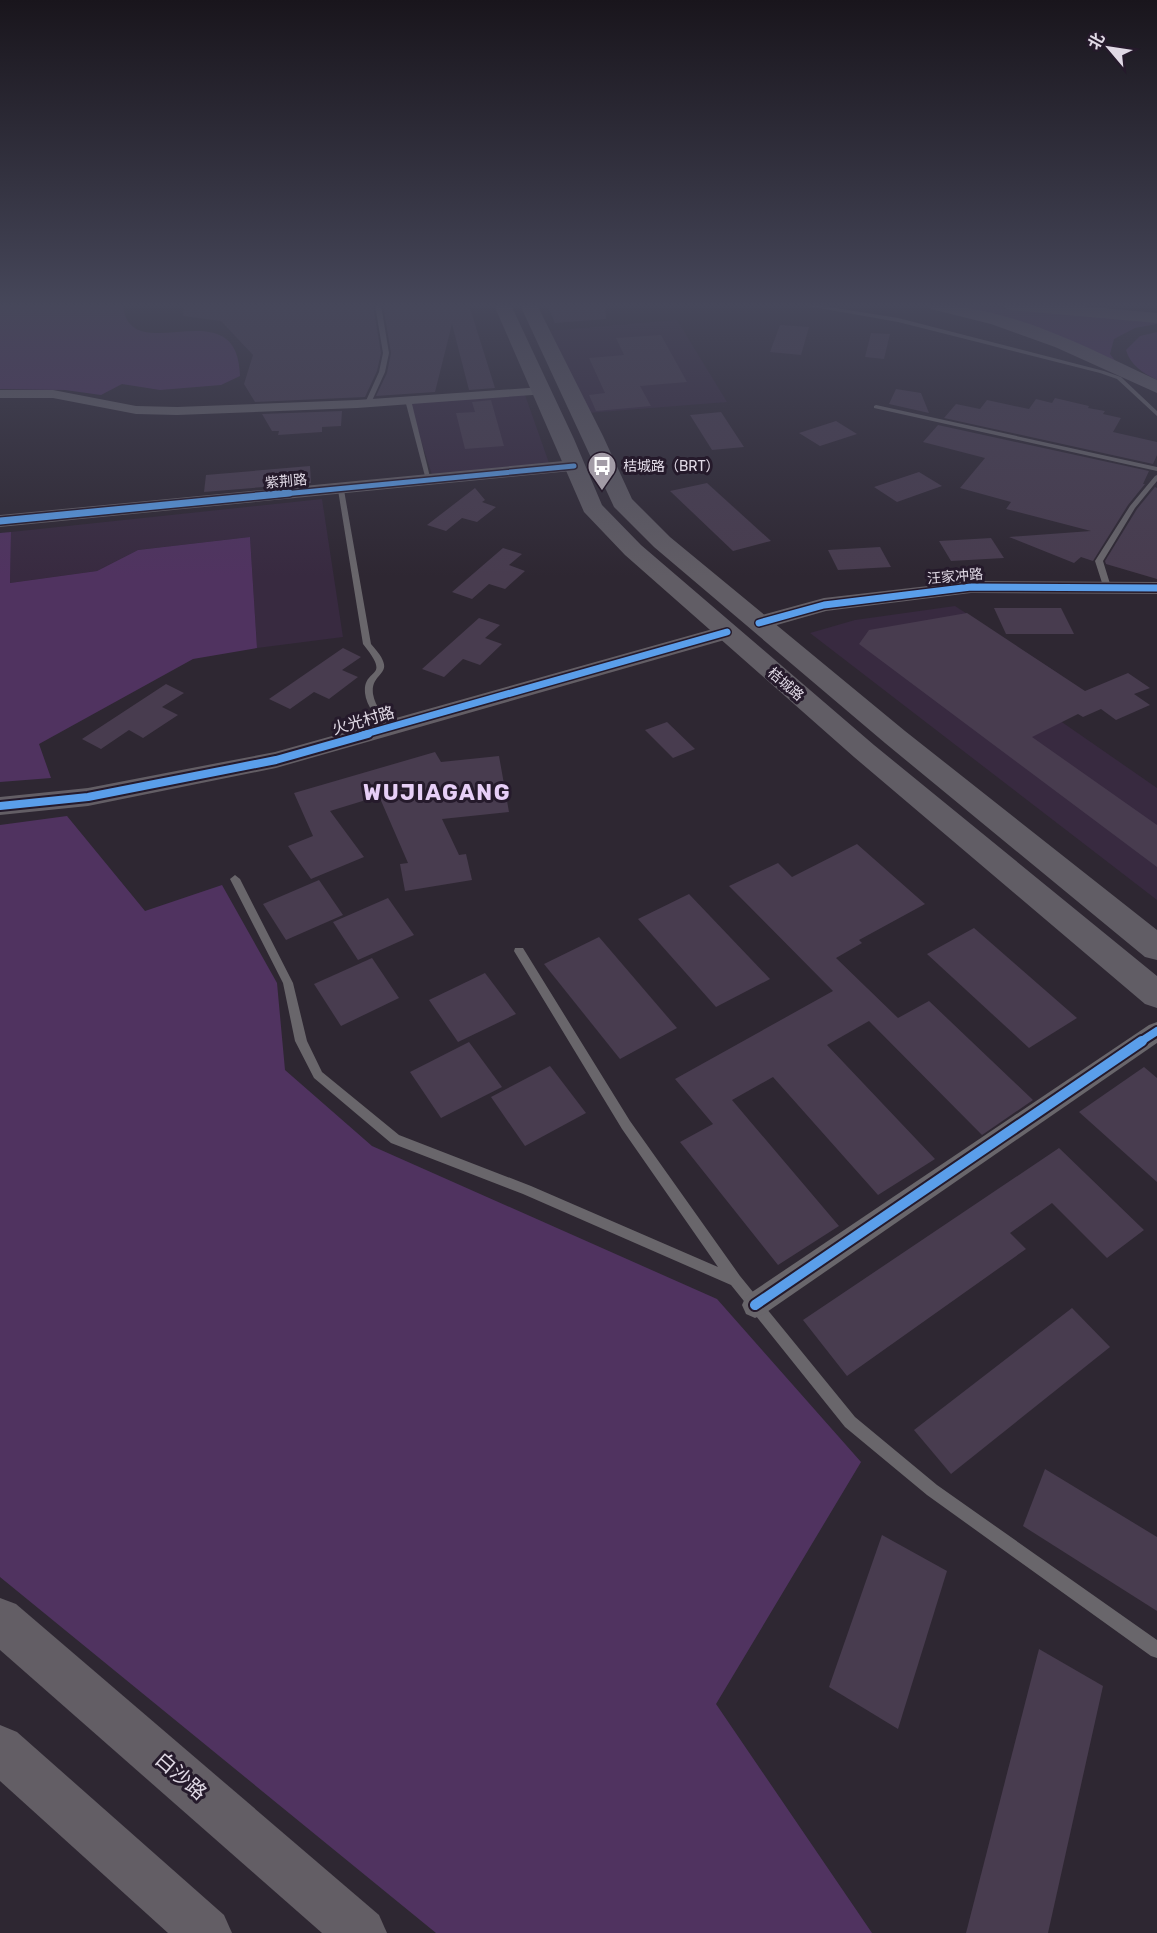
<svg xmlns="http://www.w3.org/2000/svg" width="1157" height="1933" viewBox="0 0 1157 1933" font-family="Rubik,'Noto Sans SC',sans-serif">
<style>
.built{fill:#382a40}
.green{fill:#503360}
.building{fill:#483c4f}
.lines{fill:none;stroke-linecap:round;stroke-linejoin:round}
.lane{fill:#69666b;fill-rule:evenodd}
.street{fill:#69666b;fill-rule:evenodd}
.secondary{fill:#635e65;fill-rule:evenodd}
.primary{fill:#615d65;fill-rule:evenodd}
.highway{fill:#68636b;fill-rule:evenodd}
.cycleway-far3-casing{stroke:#251a2b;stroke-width:8}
.cycleway-far2-casing{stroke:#251a2b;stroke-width:10}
.cycleway-far1-casing{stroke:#251a2b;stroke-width:12}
.cycleway-casing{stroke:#251a2b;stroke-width:14}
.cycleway-far3{stroke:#5a9eea;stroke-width:5}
.cycleway-far2{stroke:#5a9eea;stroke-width:7}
.cycleway-far1{stroke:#5a9eea;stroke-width:8}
.cycleway{stroke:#5a9eea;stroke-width:10}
.labels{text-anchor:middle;stroke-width:6;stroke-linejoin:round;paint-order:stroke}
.far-poi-label{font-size:14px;fill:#e0d9e5;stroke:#251a2b;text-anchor:start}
.far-street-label{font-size:14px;fill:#e0d9e5;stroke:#251a2b}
.street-label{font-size:16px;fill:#e0d9e5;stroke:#251a2b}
.near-street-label{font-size:20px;fill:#e0d9e5;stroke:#251a2b}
.district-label{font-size:22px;font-weight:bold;letter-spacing:1.5px;fill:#e7cff7;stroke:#251a2b}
</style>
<rect width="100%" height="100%" fill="#2e2732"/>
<!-- built -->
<g class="built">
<polygon points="677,320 727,402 588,413 547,331"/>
<polygon points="524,392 549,463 432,475 408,400"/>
<polygon points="322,499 343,637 257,648 250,537 138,550 97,571 10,583 11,532"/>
<polygon points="955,606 1059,674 1020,693 1157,788 1157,900 810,633 855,620"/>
</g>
<!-- green -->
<g class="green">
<path d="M0 305H123C129 372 238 285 240 376L221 385 160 390 122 384 101 395 65 390 0 389Z"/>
<polygon points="942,305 966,305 1157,322 1157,324 1135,328 1114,339 1110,354 1120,367 966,310"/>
<path d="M1157 332V380C1143 373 1130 365 1126 350L1140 336Z"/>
<polygon points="11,532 10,583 97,571 138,550 250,537 257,648 193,659 39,744 51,778 0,782 0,533"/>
<polygon points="67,816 145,911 222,885 277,983 285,1070 372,1146 717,1299 861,1462 716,1704 872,1933 436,1933 0,1577 0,825"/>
</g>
<!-- building -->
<g class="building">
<polygon points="184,305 373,305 381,353 377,371 365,397 255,402 244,384 253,355 221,321 183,316"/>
<polygon points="383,305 469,305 495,388 469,390 452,324 435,392 376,396 387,373 391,353"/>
<polygon points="561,305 605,305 606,319 555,323 548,306"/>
<polygon points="780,325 809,327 801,355 770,352"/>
<polygon points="871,333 890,334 884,359 865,357"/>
<polygon points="661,335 687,382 640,386 651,406 596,411 589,395 605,393 589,358 624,355 616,338"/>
<polygon points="896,389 921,393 929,413 889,404"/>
<polygon points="1055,398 1089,406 1088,408 1105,411 1103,414 1121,418 1113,432 1157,442 1157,455 1153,464 944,418 956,404 980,409 987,400 1029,409 1036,399 1052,403"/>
<polygon points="491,400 504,446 465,449 456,413 475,412 472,402"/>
<polygon points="342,411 341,426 322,427 322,432 278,435 279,431 272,431 262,414"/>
<polygon points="721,412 744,447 712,450 690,415"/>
<polygon points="836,421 857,434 820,446 799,433"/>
<polygon points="938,425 1149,471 1143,484 1145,484 1128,505 1093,561 1081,557 1074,563 1009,537 1091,531 1006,509 1011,502 960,488 985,458 923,442"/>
<polygon points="310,466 311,483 204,492 206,475"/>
<polygon points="919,472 942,486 897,502 874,487"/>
<polygon points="707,483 771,541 733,551 670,491"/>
<polygon points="1155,487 1157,488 1157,579 1106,564 1105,561 1137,509"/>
<polygon points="475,488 485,500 482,502 496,507 477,522 462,518 446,531 427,525"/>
<polygon points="991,538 1004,558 951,561 939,541"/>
<polygon points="880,547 891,567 838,570 828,550"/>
<polygon points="503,548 522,554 509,565 525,571 505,589 489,584 472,599 452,592"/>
<polygon points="994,608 1061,608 1074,634 1006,634"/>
<polygon points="967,613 1085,691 1128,673 1150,688 1134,694 1150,705 1116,720 1101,709 1083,717 1078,714 1032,737 1157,825 1157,867 859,644 869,630"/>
<polygon points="479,618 500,625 485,638 502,644 480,665 463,659 444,677 422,669"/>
<polygon points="343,648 361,657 342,670 358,677 329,699 314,692 290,709 269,699"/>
<polygon points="166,684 184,693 162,707 178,715 143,738 129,730 101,749 82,739"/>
<polygon points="667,722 695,749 673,758 645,730"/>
<polygon points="435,752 441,762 499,756 509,812 442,819 459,855 466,854 472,880 405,891 400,864 408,863 379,796 330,811 364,857 311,879 288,846 313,836 294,793"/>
<polygon points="857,844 925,904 859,940 862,943 836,958 898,1018 929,1001 1033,1100 982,1135 869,1021 827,1045 935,1159 878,1195 773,1077 732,1100 839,1226 778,1265 680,1142 713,1124 675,1079 833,991 729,886 778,863 792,877"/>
<polygon points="319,880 343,915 286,940 263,904"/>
<polygon points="689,894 770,979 716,1007 638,919"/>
<polygon points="388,898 414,935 358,960 333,922"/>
<polygon points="974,928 1077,1018 1029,1048 927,954"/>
<polygon points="599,937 677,1028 620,1059 544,964"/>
<polygon points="372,958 399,998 341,1026 314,984"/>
<polygon points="485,973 516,1014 458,1042 429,1000"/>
<polygon points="469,1042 502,1087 441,1118 410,1072"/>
<polygon points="550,1066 586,1113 525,1146 491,1097"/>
<polygon points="1144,1067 1157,1078 1157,1182 1079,1112"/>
<polygon points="1059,1148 1144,1230 1107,1258 1052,1203 1010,1233 1026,1249 847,1376 803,1320"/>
<polygon points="1072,1308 1110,1347 951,1474 914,1430"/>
<polygon points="1045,1469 1157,1537 1157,1611 1023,1526"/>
<polygon points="882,1535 947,1571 898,1729 829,1687"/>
<polygon points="1039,1649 1103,1686 1048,1933 966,1933"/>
</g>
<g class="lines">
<!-- lane -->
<g class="lane">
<polygon points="375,305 381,305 389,353 385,372 371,403 368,405 365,403 379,372 383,353"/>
<polygon points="802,305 817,305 898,318 1104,371 1121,377 1157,411 1157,416 1117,379 1100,373 898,322"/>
<polygon points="408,398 411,400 431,481 426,480 405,400"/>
<polygon points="876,405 1157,467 1157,471 874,408 874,406"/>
<polygon points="1157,475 1157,481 1135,508 1103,561 1111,587 1104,589 1095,561 1130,506 1155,476"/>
<path d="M341 488 344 490 371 644C401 677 370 669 373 694 375 707 386 718 392 728L388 731 385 730C378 719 366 706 365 693 363 666 393 681 363 644L338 490Z"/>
<polygon points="235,875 240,879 293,983 307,1041 322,1072 399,1135 531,1186 718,1267 622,1129 514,951 515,948 523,948 630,1121 740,1276 855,1417 937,1485 1157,1640 1157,1658 1151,1656 927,1495 845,1427 731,1285 523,1194 391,1143 314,1078 295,1041 283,983 230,879"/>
</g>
<!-- street -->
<g class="street">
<polygon points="542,387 548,391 546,394 357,408 177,415 136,414 53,398 0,398 0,390 53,390 136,406 177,407 357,400"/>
<polygon points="1157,1022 1157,1043 764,1314 755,1318 746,1314 742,1305 746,1296 1149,1025"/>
</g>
<!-- secondary -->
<g class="secondary">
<polygon points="574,460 581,462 583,466 581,470 0,527 0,515"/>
<polygon points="971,581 1157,582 1157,594 971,593 826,611 759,630 751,628 748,623 751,618 824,598"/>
<polygon points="727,625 735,627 738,632 735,637 276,768 88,806 0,815 0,797 88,788 275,752"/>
<polygon points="0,1598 16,1604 379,1915 387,1933 322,1933 0,1650"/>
<polygon points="0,1725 17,1732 224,1915 232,1933 168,1933 0,1781"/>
</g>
<!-- primary -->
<g class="primary">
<polygon points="494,305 511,305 574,439 602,505 641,545 874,745 1157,976 1157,1008 1145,1004 854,757 625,555 584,512"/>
<polygon points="520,305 537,305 603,436 632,499 670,537 905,731 1157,930 1157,960 1145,957 885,743 654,547 614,507"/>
</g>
<!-- highway -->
<g class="highway">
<path d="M929 305C1009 305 1085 347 1157 380V393L1055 347 991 324 931 309Z"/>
<polygon points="1001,305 1071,305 1157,313 1157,323 1009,310"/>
</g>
<!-- cycleway-far3 casing -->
<g class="cycleway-far3-casing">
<polyline id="cycleway-far3" points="273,495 574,466"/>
</g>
<!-- cycleway-far2 casing -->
<g class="cycleway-far2-casing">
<g id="cycleway-far2">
<polyline points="0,521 289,493"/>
<polyline points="759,623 824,605 971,587 1157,588"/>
<polyline points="362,735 727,632"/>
</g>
</g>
<!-- cycleway-far1 casing -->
<g class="cycleway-far1-casing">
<g id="cycleway-far1">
<polyline points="0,806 88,797 276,760 368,734"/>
<polyline points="1140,1042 1157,1031"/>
</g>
</g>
<!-- cycleway casing -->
<g class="cycleway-casing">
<polyline id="cycleway" points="755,1305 1142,1041"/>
</g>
<!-- cycleway-far3 -->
<use href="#cycleway-far3" class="cycleway-far3"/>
<!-- cycleway-far2 -->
<use href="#cycleway-far2" class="cycleway-far2"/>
<!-- cycleway-far1 -->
<use href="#cycleway-far1" class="cycleway-far1"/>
<!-- cycleway -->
<use href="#cycleway" class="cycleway"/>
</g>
<!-- sky -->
<linearGradient id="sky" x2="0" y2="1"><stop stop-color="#19151c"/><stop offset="0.53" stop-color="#46475a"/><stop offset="1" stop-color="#46475a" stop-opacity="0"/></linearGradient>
<rect width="1157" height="576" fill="url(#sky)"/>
<!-- icons -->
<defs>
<g id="bus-pin" transform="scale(1.5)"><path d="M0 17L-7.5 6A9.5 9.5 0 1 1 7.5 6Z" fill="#a29ba6" stroke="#251a2b"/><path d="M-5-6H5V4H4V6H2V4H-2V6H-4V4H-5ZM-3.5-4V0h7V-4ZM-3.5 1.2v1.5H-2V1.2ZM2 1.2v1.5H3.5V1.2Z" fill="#fff"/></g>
</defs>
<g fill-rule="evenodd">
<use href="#bus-pin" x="602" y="466"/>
</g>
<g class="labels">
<!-- far-poi labels -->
<g class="far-poi-label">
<text x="623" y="471">桔城路（BRT）</text>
</g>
<!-- far-street labels -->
<g class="far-street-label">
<text transform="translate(286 481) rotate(-5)" y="5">紫荆路</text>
<text transform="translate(955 576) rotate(-5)" y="5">汪家冲路</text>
<text transform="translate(786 684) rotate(41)" y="5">桔城路</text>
</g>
<!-- street labels -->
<g class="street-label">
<text transform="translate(363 720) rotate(-16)" y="6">火光村路</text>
</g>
<!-- near-street labels -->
<g class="near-street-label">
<text transform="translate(181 1776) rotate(41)" y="7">白沙路</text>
</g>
<!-- district labels -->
<g class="district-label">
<text x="437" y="800">WUJIAGANG</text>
</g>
</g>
<!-- north arrow -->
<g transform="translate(1109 48) rotate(299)" stroke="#251a2b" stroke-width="4.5" paint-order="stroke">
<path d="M0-4.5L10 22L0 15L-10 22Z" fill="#e0d9e5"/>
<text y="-9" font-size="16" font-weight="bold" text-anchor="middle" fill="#e0d9e5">北</text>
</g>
</svg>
